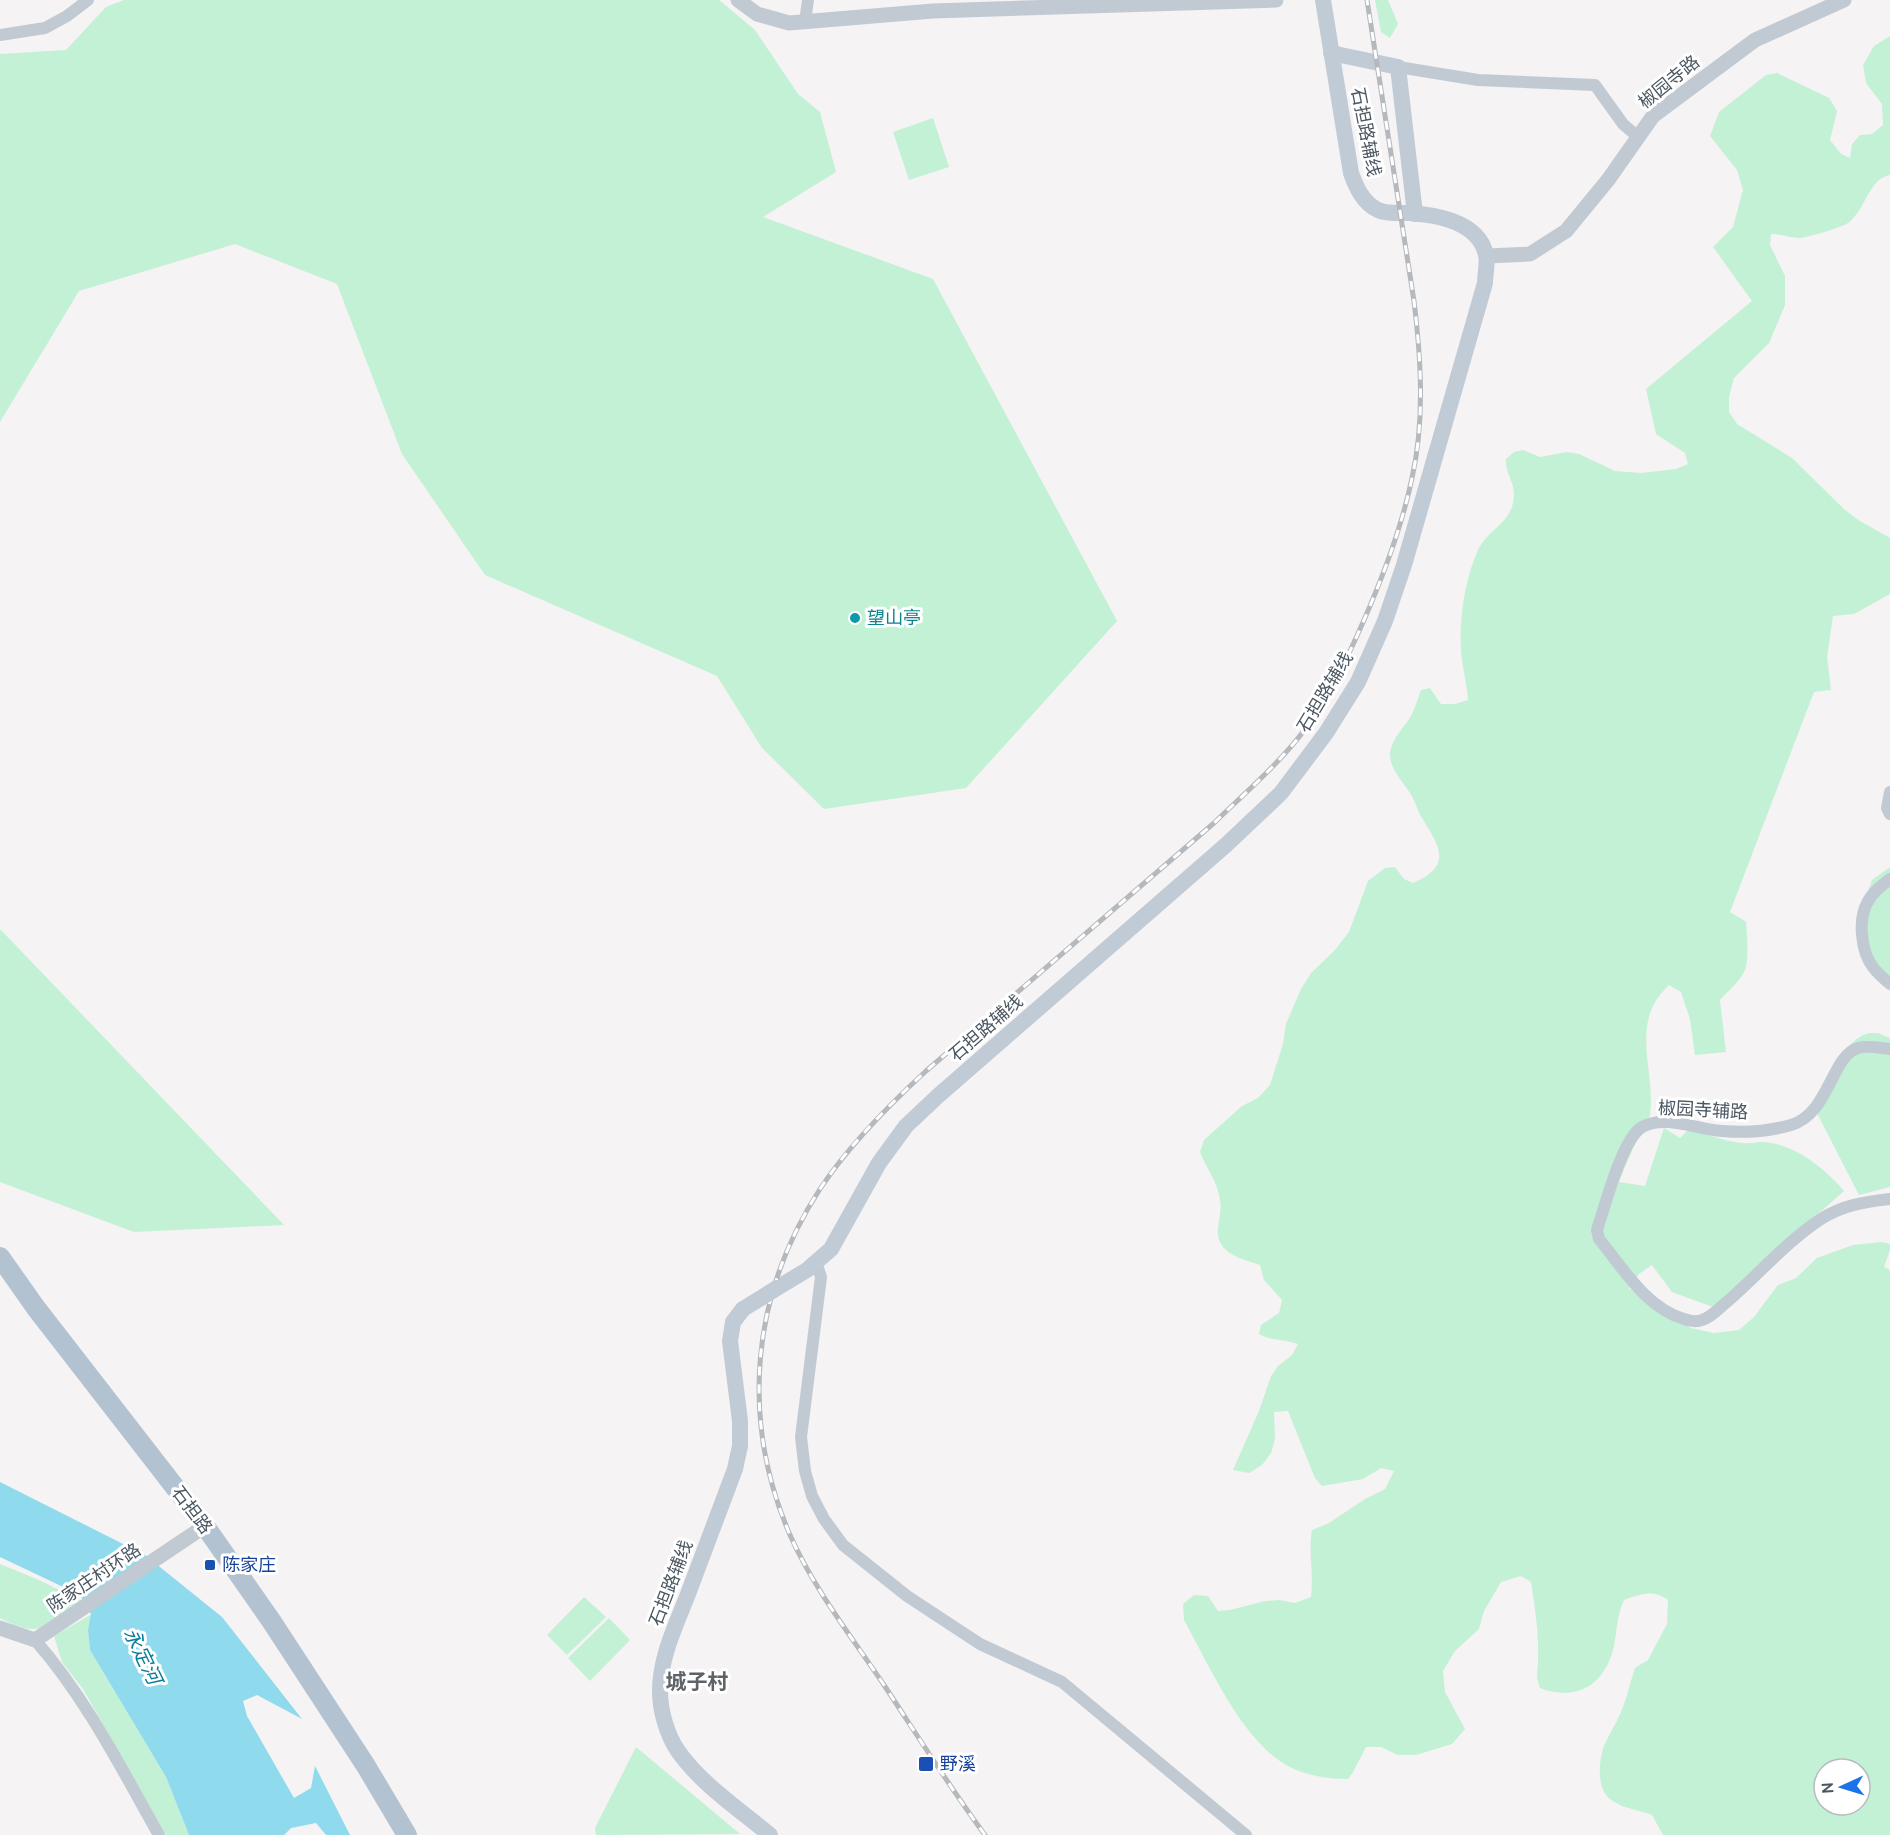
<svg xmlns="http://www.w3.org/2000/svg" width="1890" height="1835" viewBox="0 0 1890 1835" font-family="Cabin,'Noto Sans SC',sans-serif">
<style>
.green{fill:#c3f1d5;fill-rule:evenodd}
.water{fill:#90daee}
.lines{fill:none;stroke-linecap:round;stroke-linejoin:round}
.minor{stroke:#c1cad2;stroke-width:12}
.tertiary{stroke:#c1cad2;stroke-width:15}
.secondary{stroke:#c1cbd6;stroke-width:16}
.primary{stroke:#b3c2d1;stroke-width:20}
.rail-casing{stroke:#b5b8bd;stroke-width:5}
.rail{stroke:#fff;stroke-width:3;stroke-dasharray:9;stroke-linecap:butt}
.secondary-bridge{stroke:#c1cbd6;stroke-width:16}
.culture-dot{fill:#0f9aa8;stroke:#fff;stroke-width:2}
.transit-dot{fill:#1a4fb4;stroke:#fff;stroke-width:2}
.labels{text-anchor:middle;stroke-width:6;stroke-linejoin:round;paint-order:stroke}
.street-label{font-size:18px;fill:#4a5661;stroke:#fff}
.culture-label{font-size:18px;fill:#0d838f;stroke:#fff;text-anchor:start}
.transit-label{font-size:18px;fill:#164399;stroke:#fff;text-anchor:start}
.water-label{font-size:20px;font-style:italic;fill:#0c7c9b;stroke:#fff}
.quarter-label{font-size:21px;font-weight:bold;fill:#5f6368;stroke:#fff}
</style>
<rect width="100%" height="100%" fill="#f5f3f3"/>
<!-- green -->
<g class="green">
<polygon points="124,0 719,0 755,30 798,94 820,112 836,172 763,217 933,279 1117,621 966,788 824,809 762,748 717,676 485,575 402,454 337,284 235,244 79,291 0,422 0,54 66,50 106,7"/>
<polygon points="1375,0 1388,0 1398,24 1390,38 1381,32"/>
<path d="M1890 36V175C1869 178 1865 211 1848 223 1843 227 1806 238 1799 238 1790 238 1781 234 1771 234L1770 245 1785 276V305L1769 343 1734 378 1729 397V412L1737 424 1792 458 1845 510 1860 521 1890 538V594L1854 614 1833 616 1827 657 1831 690 1814 692 1730 912 1746 922C1747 934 1749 959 1745 970 1740 981 1729 990 1720 1000L1726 1052 1695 1055 1690 1019 1681 992 1669 985C1628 1023 1656 1069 1650 1115 1648 1125 1640 1135 1635 1144 1629 1157 1624 1169 1619 1182L1645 1186 1664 1128 1680 1138 1689 1129C1707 1134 1725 1142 1743 1143 1749 1144 1756 1142 1762 1142 1793 1143 1825 1168 1844 1191L1713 1307 1672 1292 1652 1265 1639 1274 1629 1288 1691 1328 1714 1333 1739 1330 1754 1317 1778 1285 1796 1278 1817 1258 1853 1245 1882 1242 1890 1244V1250L1884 1267 1890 1270V1835H1663L1652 1815C1637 1809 1623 1809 1610 1799 1596 1788 1599 1760 1604 1746 1609 1734 1616 1724 1621 1712 1627 1698 1630 1683 1635 1668L1648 1660 1667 1624 1668 1600C1653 1589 1640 1594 1624 1600 1617 1615 1617 1630 1614 1646 1605 1685 1577 1702 1540 1688 1535 1674 1538 1673 1538 1660 1539 1634 1535 1607 1531 1582L1521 1576 1501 1582 1484 1611 1479 1629 1455 1651 1443 1671 1445 1692 1465 1729 1452 1744 1416 1755H1398L1381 1747H1366L1353 1772 1348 1779C1330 1779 1310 1776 1294 1769 1245 1748 1209 1665 1184 1620L1183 1604 1194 1595 1208 1596 1218 1611 1230 1610 1265 1601 1279 1600 1295 1603 1311 1597C1314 1574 1308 1552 1312 1530L1329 1523 1365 1499 1385 1489 1394 1471 1381 1468 1363 1479 1322 1486 1315 1478 1288 1411 1274 1412 1275 1439 1271 1453 1262 1465 1249 1473 1233 1470 1259 1411 1271 1376 1278 1366 1292 1355 1298 1344C1284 1339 1271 1341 1259 1334L1261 1325 1279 1313 1282 1300 1264 1280 1260 1265C1241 1259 1215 1253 1218 1228 1219 1219 1222 1209 1220 1200 1218 1182 1206 1168 1200 1152L1204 1140 1242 1106 1258 1098 1270 1085 1283 1044 1286 1024 1301 989 1311 973 1335 950 1349 932 1368 881 1385 868 1395 867 1404 879 1413 883C1453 866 1440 847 1422 818 1417 810 1415 800 1410 793 1403 782 1391 770 1390 756 1390 740 1403 729 1411 716 1415 708 1418 698 1421 690L1430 688 1441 704H1455L1468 700C1467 683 1462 667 1461 650 1459 618 1465 579 1478 550 1489 528 1514 522 1514 494 1514 482 1505 472 1506 459L1514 452 1523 450 1540 457 1567 452 1579 454 1615 471 1641 473 1676 469 1688 464 1685 453 1656 434 1646 389 1752 301 1713 247 1733 227 1743 190 1737 170 1710 136 1719 112 1766 75 1777 73 1829 98 1837 111 1830 140 1841 154 1850 158 1852 144 1860 135 1872 134 1883 125 1882 104 1866 83 1863 65 1874 46ZM1824 1769H1860V1805H1824Z"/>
<polygon points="933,118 949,167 909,180 893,132"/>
<polygon points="1890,867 1890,988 1868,952 1865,899 1872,880"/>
<polygon points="0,929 284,1225 134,1232 0,1182"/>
<path d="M1869 1033H1878L1890 1038V1187L1859 1195 1819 1117 1810 1106C1823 1085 1845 1038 1869 1033Z"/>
<path d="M0 1564 39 1580 82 1601C70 1610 46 1630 32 1629 21 1629 10 1623 0 1618Z"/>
<polygon points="584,1597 606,1617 567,1655 547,1635"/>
<polygon points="92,1614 88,1630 90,1650 166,1777 189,1835 166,1835 83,1689 62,1662 54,1636"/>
<polygon points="609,1618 630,1640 590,1681 568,1658"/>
<polygon points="636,1747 740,1834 596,1835 595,1828"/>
</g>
<!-- water -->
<polygon class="water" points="0,1482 145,1555 222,1617 302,1719 257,1695 243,1701 247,1716 294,1798 311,1788 315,1766 350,1835 326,1835 316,1823 291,1828 284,1835 189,1835 166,1777 90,1650 88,1630 91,1614 80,1595 0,1557"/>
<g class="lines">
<!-- minor -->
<g class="minor">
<polyline points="805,22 808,0"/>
<polyline points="0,35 45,28 67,16 88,0"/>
<polyline points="1398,67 1478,80 1595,85 1623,124 1638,137"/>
<polyline points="1890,792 1887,808 1890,814"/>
<path d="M1890 879C1881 886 1872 893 1867 903 1858 920 1861 952 1873 967 1877 973 1884 979 1890 984"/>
<path d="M1890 1049C1880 1048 1868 1045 1858 1048 1831 1056 1830 1113 1791 1125 1770 1131 1745 1133 1723 1131 1699 1130 1665 1114 1642 1127 1622 1139 1605 1206 1597 1230L1599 1239C1623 1268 1646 1308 1684 1319 1690 1321 1697 1322 1702 1320 1712 1317 1720 1307 1728 1301 1759 1274 1786 1242 1821 1219 1843 1205 1864 1202 1890 1199"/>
<polyline points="816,1262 821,1277 801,1437 805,1471 812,1496 824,1519 843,1545 907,1596 980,1644 1062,1682 1246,1835"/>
<path d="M35 1640C86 1698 121 1768 159 1835"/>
</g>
<!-- tertiary -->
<g class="tertiary">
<polyline points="738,0 757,14 789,23 933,11 1276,0"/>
<polyline points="1487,256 1530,254 1566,231 1608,180 1653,116 1755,40 1844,0"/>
<polyline points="0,1628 35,1640 205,1526"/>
</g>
<!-- secondary -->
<g class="secondary">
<polyline points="1331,53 1398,67 1415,214"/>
<path d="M777 1288 807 1270 831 1249 879 1163 906 1126 939 1095 1226 845 1281 793 1326 733 1358 682 1385 621 1404 565 1485 283C1485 274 1488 263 1486 255 1479 222 1438 215 1410 213 1401 213 1386 214 1378 210 1363 203 1356 187 1351 173L1323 0"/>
<path d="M743 1309 733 1322 730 1341 740 1421V1446L735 1469C719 1511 704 1552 688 1594 676 1625 660 1657 660 1691 660 1711 667 1735 678 1751 700 1783 740 1810 770 1835"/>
</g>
<!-- primary -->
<polyline class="primary" points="0,1257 36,1308 205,1526 272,1622 366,1766 407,1835"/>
<!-- rail casing -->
<g class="rail-casing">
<path id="rail" d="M985 1835C949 1786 917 1735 884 1685 851 1636 814 1589 790 1535 740 1419 751 1295 820 1189 849 1145 888 1106 926 1071L1214 823C1245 793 1280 763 1306 728 1330 695 1348 657 1364 620 1384 574 1402 526 1412 478 1425 420 1421 359 1414 301L1367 0"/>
</g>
<!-- rail -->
<use href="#rail" class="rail"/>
<!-- secondary-bridge -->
<polyline class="secondary-bridge" points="743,1309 777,1288"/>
</g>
<!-- markers -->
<circle class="culture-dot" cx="855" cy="618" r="6"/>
<g class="transit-dot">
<rect x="204" y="1559" width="12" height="12" rx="3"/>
<rect x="918" y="1756" width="16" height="16" rx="3"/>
</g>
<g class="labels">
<!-- street labels -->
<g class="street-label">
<text transform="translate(1669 82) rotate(-39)" y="6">椒园寺路</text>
<text transform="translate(1366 132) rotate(79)" y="6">石担路辅线</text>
<text transform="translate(1325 692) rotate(-59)" y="6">石担路辅线</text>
<text transform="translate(986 1028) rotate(-41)" y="6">石担路辅线</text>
<text transform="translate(1703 1110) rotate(3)" y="6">椒园寺辅路</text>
<text transform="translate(192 1510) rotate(53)" y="6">石担路</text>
<text transform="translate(94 1578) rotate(-34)" y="6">陈家庄村环路</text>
<text transform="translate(671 1583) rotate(-69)" y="6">石担路辅线</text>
</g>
<!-- culture labels -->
<g class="culture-label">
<text x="867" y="624">望山亭</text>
</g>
<!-- transit labels -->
<g class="transit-label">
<text x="222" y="1571">陈家庄</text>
<text x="940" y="1770">野溪</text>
</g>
<!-- water labels -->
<g class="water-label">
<text transform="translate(143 1656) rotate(64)" y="7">永定河</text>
</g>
<!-- quarter labels -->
<g class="quarter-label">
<text x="697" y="1689">城子村</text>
</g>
</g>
<!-- north arrow -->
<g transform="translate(1842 1787) rotate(266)"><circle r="28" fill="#ffffff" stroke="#b7bbc0" stroke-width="1.5"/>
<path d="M0-4.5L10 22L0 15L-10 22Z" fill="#1a73e8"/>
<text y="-9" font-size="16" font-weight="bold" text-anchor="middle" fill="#4a5661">N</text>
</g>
</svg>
